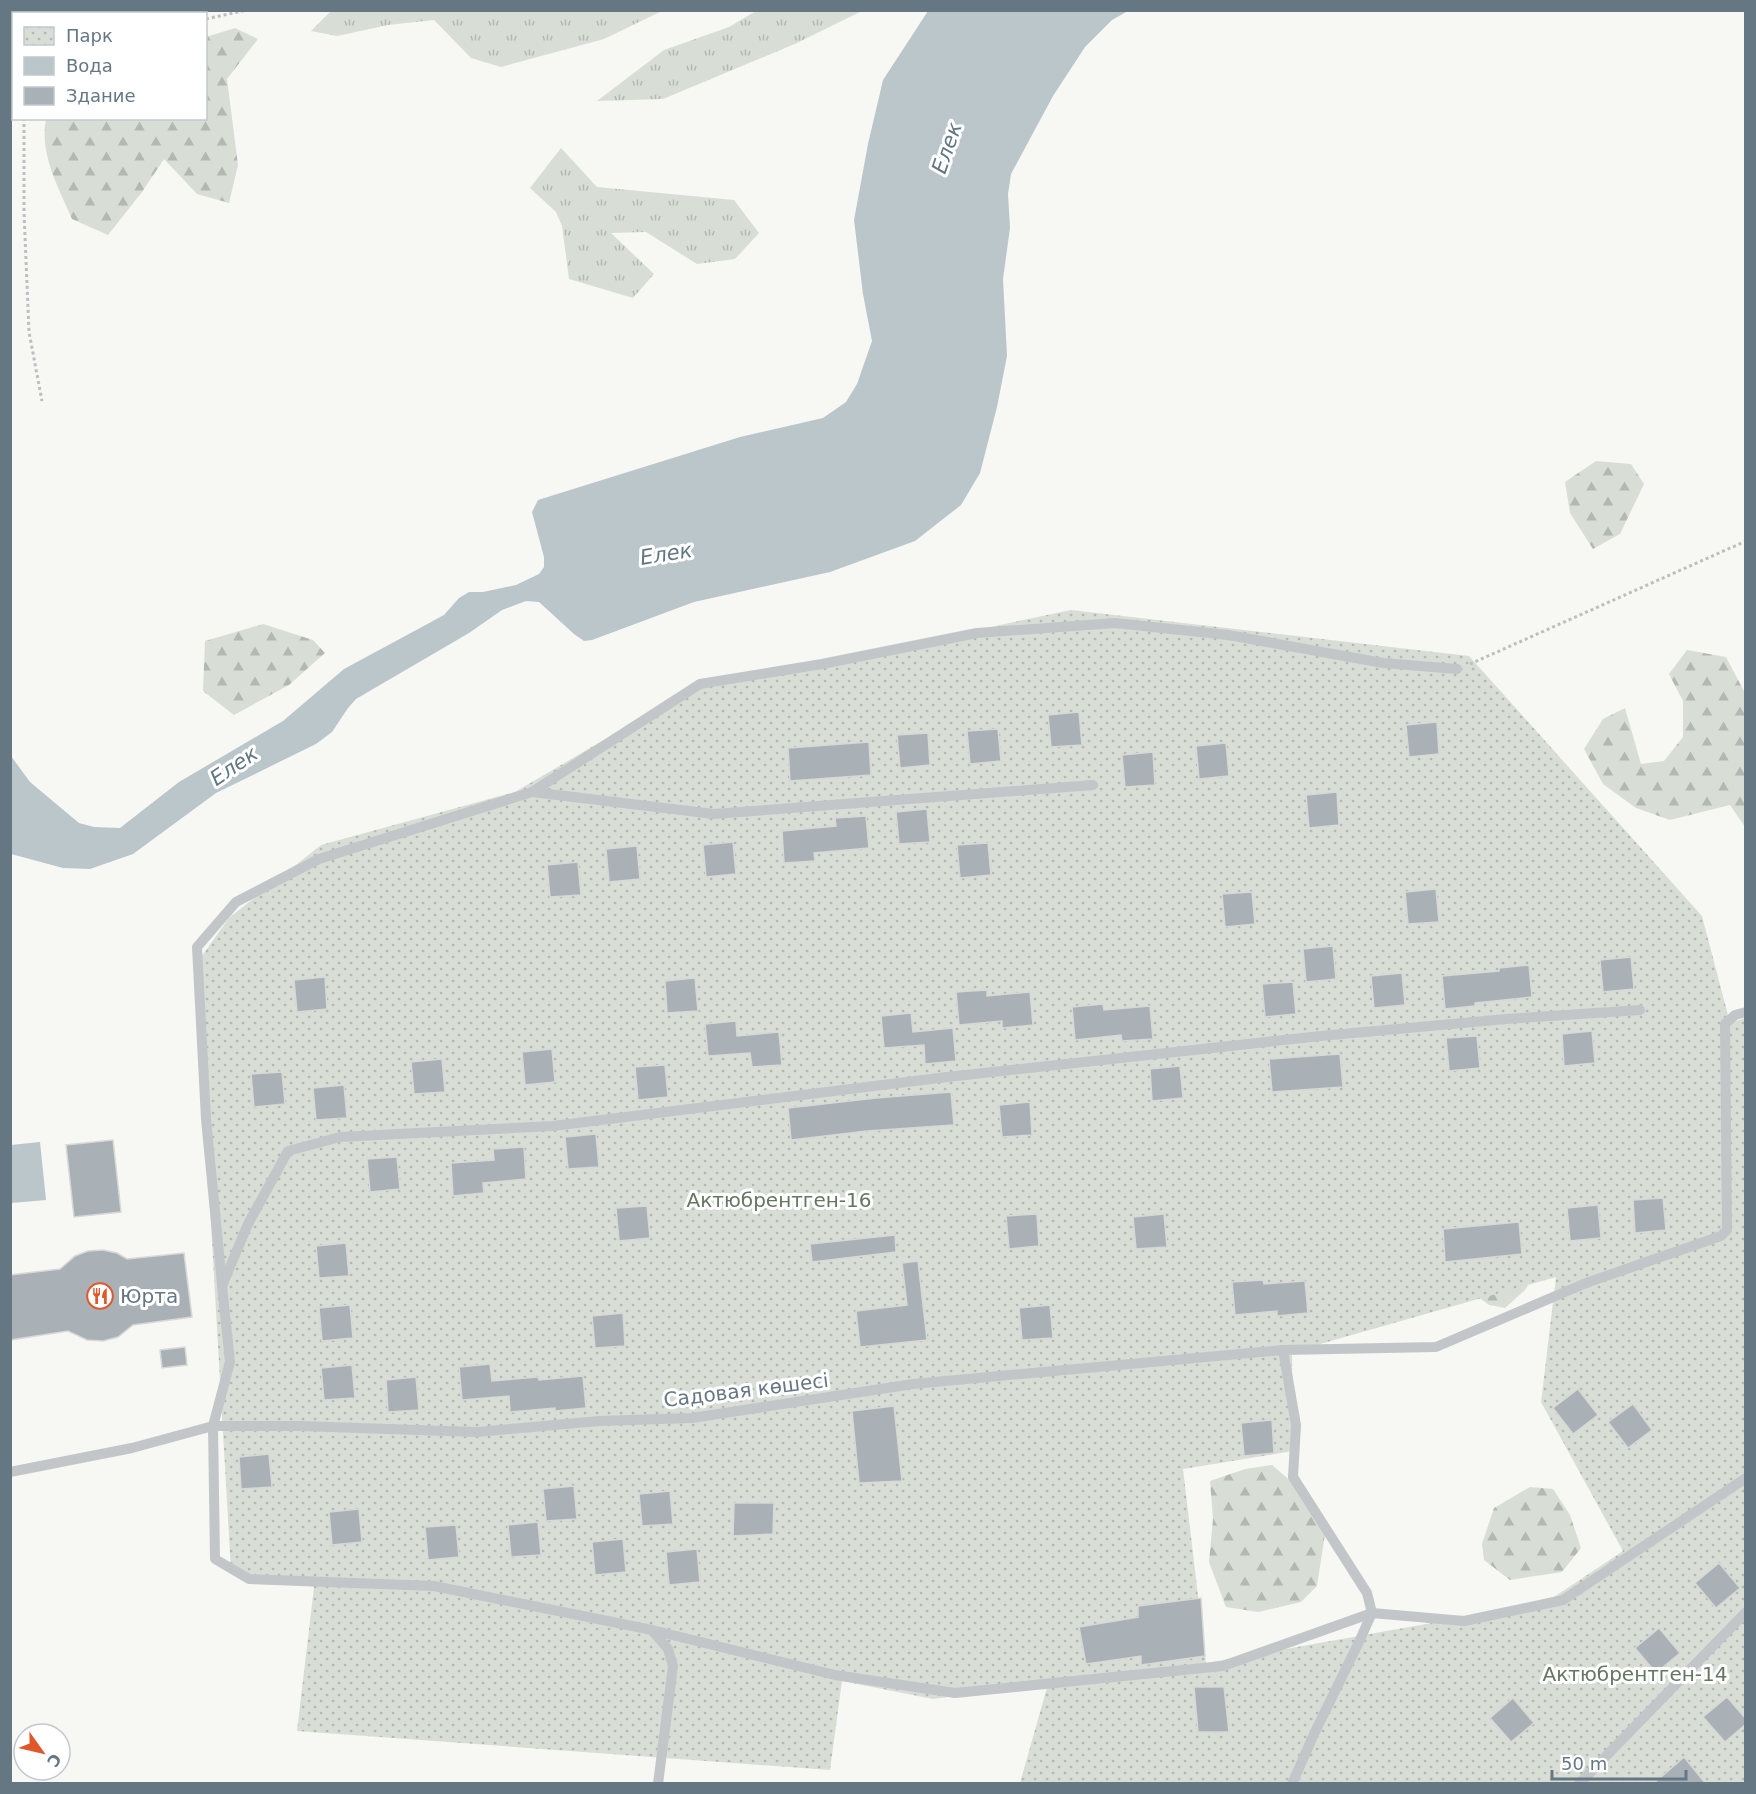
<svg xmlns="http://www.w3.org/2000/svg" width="1756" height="1794" viewBox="0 0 1756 1794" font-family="'DejaVu Sans',sans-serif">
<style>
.grass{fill:url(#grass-tufts)}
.forest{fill:url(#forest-firs)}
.park{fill:url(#park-dots);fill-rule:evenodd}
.water{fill:#bac6ca}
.building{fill:#a9b1b6;stroke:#d8d8d6;stroke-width:1.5}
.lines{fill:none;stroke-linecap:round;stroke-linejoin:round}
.path{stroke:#bcbec0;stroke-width:3;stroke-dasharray:3 3;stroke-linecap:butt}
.lane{stroke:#c2c6c9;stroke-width:10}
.labels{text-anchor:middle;stroke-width:6;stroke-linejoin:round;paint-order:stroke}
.park-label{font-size:20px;fill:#657761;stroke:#fff}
.poi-label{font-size:20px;fill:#667784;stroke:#fff;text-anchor:start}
.street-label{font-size:20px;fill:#667784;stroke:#fff}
.water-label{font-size:21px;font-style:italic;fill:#627880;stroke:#fff}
</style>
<defs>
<pattern id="grass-tufts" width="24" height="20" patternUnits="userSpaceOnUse" patternTransform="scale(1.5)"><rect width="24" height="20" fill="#d8ded5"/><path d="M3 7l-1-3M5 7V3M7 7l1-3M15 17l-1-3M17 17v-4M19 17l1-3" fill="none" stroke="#b3b9b2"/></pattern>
<pattern id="forest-firs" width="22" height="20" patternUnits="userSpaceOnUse" patternTransform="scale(1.5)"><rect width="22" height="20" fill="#d8ded5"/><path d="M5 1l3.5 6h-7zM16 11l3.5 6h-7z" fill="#b3b9b2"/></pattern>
<pattern id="park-dots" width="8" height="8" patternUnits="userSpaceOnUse" patternTransform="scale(1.5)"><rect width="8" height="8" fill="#d8ded5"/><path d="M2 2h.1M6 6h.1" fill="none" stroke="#b3b9b2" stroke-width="1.8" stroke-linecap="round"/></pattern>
</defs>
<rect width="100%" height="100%" fill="#f7f7f4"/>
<!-- grass -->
<g class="grass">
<polygon points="334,11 334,10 662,11 604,39 501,67 471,58 434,20 388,25 337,36 311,31 330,12"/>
<polygon points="756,11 862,11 797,43 663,99 597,101 664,50 729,27"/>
<polygon points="561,148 597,187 734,200 759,233 735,259 697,264 646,232 611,233 654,274 633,298 569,279 562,226 556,212 530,188"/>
</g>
<!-- forest -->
<g class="forest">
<path d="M235 28 258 39 227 79 238 165 229 203 197 194 164 159 142 192 108 235 72 219C59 188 39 154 46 119L206 118V37Z"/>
<polygon points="1596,461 1631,464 1644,484 1620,534 1593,549 1570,513 1565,482"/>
<polygon points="263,624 313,640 325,653 289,685 234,715 203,691 205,641"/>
<polygon points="1687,650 1726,657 1745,693 1745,827 1730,805 1670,820 1636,808 1603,784 1584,749 1603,719 1625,708 1641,764 1664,761 1683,737 1683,701 1669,674"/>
<polygon points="1533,1277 1525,1290 1505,1308 1489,1305 1481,1299 1482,1286"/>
<polygon points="1272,1465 1300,1489 1325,1534 1317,1586 1301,1602 1258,1612 1226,1607 1209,1562 1213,1519 1210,1481 1245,1469"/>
<polygon points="1530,1487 1553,1489 1570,1515 1581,1548 1562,1572 1510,1580 1484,1560 1482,1544 1494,1508"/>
</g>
<!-- park -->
<path class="park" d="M1071 610 1469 656 1702 916 1730 1023 1745 1018V1783H1020L1048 1684 933 1699 842 1681 830 1770 297 1731 314 1587 231 1571 196 964 229 918 321 845 515 792 687 691ZM1556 1277 1541 1402 1623 1551 1545 1603 1206 1663 1183 1469 1293 1451 1292 1352Z"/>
<!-- water -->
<g class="water">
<polygon points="928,11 1128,11 1112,20 1085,47 1053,96 1011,174 1008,194 1010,228 1003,279 1007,356 997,407 980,473 961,505 915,541 830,572 694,602 592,640 584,641 574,634 539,602 526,601 502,610 469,633 356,699 348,708 332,732 316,744 216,793 133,854 90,869 63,868 11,854 11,756 30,782 79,823 94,827 120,828 179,782 283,721 344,669 444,615 459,598 469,592 483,592 516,585 539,574 544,567 544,557 532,512 538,500 740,437 823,418 846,402 857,384 872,341 863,294 854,220 868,144 883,80"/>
<polygon points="40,1142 46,1200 11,1203 11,1145"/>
</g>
<!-- building -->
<g class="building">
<polygon points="1079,712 1082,745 1051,747 1048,715"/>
<polygon points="1437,722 1439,754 1409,757 1406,725"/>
<polygon points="998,729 1001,761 970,764 967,731"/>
<polygon points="928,733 930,765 900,768 897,735"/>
<polygon points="869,742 871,775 790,781 788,748"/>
<polygon points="1226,743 1229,776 1199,779 1196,746"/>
<polygon points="1153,752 1155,785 1125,787 1122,755"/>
<polygon points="1337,792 1339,825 1309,828 1306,795"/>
<polygon points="927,809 930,842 899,844 896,812"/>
<polygon points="866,816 869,848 814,853 815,861 784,863 782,831 836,826 835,818"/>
<polygon points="733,842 736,874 706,877 703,845"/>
<polygon points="988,843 991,875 960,878 957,845"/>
<polygon points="637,846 640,879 609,882 606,849"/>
<polygon points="578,862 581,895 550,897 547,865"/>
<polygon points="1436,889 1439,922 1408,924 1405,892"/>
<polygon points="1252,892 1255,924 1225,927 1222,894"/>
<polygon points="1333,946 1336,979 1306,982 1303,949"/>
<polygon points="1631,957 1634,989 1603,992 1600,960"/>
<polygon points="1529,965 1532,997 1475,1003 1475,1006 1445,1009 1442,976 1499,971 1499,968"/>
<polygon points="1402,973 1405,1005 1374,1008 1371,976"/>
<polygon points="325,977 327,1009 297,1012 294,980"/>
<polygon points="695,978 698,1011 667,1013 665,981"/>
<polygon points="1293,982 1296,1014 1265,1017 1262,984"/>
<polygon points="987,990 987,996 1030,992 1033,1025 1002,1028 1002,1021 959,1025 956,992"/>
<polygon points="1103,1004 1104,1010 1150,1006 1153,1039 1122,1041 1121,1035 1075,1040 1072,1007"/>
<polygon points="911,1013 913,1032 953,1028 956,1061 925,1064 924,1045 884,1048 881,1016"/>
<polygon points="736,1021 737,1036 779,1032 782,1065 752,1067 750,1053 708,1056 705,1024"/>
<polygon points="1592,1031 1595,1063 1564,1066 1562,1034"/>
<polygon points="1477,1036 1480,1068 1449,1071 1446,1038"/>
<polygon points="552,1049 555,1082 525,1085 522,1052"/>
<polygon points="1340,1054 1343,1087 1272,1092 1269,1059"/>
<polygon points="442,1059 445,1092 414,1094 411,1062"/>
<polygon points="665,1065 668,1097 638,1100 635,1067"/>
<polygon points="1180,1066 1183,1098 1152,1101 1150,1069"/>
<polygon points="282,1072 285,1104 254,1107 251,1074"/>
<polygon points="344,1085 347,1118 316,1120 313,1088"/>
<polygon points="951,1092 954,1125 867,1131 791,1140 788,1108 876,1098"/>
<polygon points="1030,1102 1032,1135 1002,1137 999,1105"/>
<polygon points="596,1134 599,1167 568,1169 565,1137"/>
<polygon points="113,1140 121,1212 74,1217 66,1145"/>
<polygon points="524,1147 526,1179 483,1183 484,1193 453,1196 451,1163 494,1160 493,1149"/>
<polygon points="397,1157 400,1189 370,1192 367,1159"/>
<polygon points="1663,1198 1666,1230 1635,1233 1633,1200"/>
<polygon points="1598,1205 1601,1238 1570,1241 1567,1208"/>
<polygon points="647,1206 650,1238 619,1241 616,1208"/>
<polygon points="1037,1214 1039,1246 1009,1249 1006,1216"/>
<polygon points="1164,1214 1167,1247 1136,1249 1133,1217"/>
<polygon points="1519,1222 1522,1254 1445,1262 1443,1229"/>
<polygon points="895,1235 896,1252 812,1262 810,1244"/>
<polygon points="346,1243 349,1276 319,1278 316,1246"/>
<polygon points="103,1250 117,1253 127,1259 184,1253 192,1317 133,1325 118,1337 103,1341 87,1340 68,1331 10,1340 10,1275 60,1269 75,1256 88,1251"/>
<polygon points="918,1261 927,1340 860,1347 856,1311 907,1305 902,1263"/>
<polygon points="1263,1280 1264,1284 1305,1281 1308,1313 1277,1316 1277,1311 1235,1315 1232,1282"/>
<polygon points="350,1305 353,1338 322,1341 319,1308"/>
<polygon points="1050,1305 1053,1338 1022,1340 1019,1308"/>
<polygon points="623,1313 625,1346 595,1348 592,1316"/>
<polygon points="185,1347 187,1365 162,1368 160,1350"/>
<polygon points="490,1364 492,1381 538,1377 539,1380 583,1376 586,1408 555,1411 555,1408 510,1412 509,1396 462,1400 459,1367"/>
<polygon points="352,1365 355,1398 324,1400 321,1368"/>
<polygon points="416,1377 419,1410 388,1412 386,1380"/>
<polygon points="1578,1389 1598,1415 1573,1434 1553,1408"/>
<polygon points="1633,1404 1652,1430 1628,1448 1608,1422"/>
<polygon points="894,1406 902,1481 859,1483 852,1411"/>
<polygon points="1272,1420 1274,1453 1244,1456 1241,1423"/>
<polygon points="269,1454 272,1487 241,1489 239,1457"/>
<polygon points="574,1486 577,1519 546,1521 543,1489"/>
<polygon points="670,1491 673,1524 642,1526 639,1494"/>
<polygon points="734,1503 774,1503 773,1534 733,1536"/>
<polygon points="359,1509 362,1542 332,1545 329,1512"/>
<polygon points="538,1522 541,1555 511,1557 508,1525"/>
<polygon points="456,1525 459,1557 428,1560 425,1527"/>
<polygon points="623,1539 626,1572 595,1575 592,1542"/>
<polygon points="697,1549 700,1582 669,1585 666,1552"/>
<polygon points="1719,1563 1740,1588 1716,1608 1695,1583"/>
<polygon points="1201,1598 1205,1656 1141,1665 1141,1656 1086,1664 1079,1627 1138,1617 1138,1606"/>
<polygon points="1659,1628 1680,1653 1656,1673 1635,1648"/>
<polygon points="1194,1687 1224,1687 1229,1732 1198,1732"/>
<polygon points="1727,1697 1746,1719 1746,1724 1725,1742 1703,1717"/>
<polygon points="1513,1698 1534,1723 1511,1742 1490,1718"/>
<polygon points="1684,1757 1706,1784 1653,1784"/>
</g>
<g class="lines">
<!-- path -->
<g class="path">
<polyline points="67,14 67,10"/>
<polyline points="206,19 247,10"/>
<polyline points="10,95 14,92"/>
<polyline points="24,118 24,212 29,332 42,401"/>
<polyline points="1470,664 1746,541"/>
</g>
<!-- lane -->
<g class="lane">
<polyline points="532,792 700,684 822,664 977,633 1115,623 1228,635 1383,663 1457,669"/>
<polyline points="1640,1010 1506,1019 1321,1036 947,1077 553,1126 340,1137 288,1151 248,1224 222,1286 230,1362 213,1426 215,1559 249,1579 434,1586 652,1630 835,1675 955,1693 1223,1666 1372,1613 1464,1621 1563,1600 1746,1478"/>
<polyline points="222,1284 206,1119 197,947 236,902 319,859 532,792 714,814 1093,785"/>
<polyline points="10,1472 132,1448 213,1426 300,1426 477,1432 599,1421 692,1418 913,1384 1283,1350"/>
<polyline points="652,1630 668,1649 673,1666 658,1784"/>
<polyline points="1292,1784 1314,1734 1358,1644 1372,1613 1367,1593 1293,1477 1296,1425 1283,1350 1436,1347 1586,1283 1721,1236 1727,1230 1725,1024 1735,1015 1746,1012"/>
<polyline points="1579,1784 1746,1612"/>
</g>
</g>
<!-- icons -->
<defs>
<g id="restaurant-ring" transform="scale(1.35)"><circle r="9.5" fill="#fff" stroke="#e0572b" stroke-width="1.5"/><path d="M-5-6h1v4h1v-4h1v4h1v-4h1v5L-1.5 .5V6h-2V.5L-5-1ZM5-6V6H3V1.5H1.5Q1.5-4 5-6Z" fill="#e0572b"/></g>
</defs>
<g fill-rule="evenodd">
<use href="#restaurant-ring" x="100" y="1296"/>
</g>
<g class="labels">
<!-- park labels -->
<g class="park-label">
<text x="779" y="1207">Актюбрентген-16</text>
<text x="1635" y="1681">Актюбрентген-14</text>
</g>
<!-- poi labels -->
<g class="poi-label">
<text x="120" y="1303">Юрта</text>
</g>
<!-- street labels -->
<g class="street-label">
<text transform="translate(746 1390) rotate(-7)" y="7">Садовая көшесі</text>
</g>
<!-- water labels -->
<g class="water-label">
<text transform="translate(947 148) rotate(-71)" y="7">Елек</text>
<text transform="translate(666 554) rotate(-9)" y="7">Елек</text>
<text transform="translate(234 766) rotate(-34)" y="7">Елек</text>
</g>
</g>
<!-- border -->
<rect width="1756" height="1794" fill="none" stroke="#667784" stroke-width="24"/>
<!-- legend -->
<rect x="12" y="12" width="195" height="108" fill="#ffffff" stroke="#c2c9ce" stroke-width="1.5"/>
<rect x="24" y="27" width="30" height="18" fill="url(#park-dots)" stroke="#c2c9ce" stroke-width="1.5"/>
<text x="66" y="42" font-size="18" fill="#667784">Парк</text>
<rect x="24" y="57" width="30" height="18" fill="#bac6ca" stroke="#c2c9ce" stroke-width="1.5"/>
<text x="66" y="72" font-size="18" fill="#667784">Вода</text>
<rect x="24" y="87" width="30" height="18" fill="#a9b1b6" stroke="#c2c9ce" stroke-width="1.5"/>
<text x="66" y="102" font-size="18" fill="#667784">Здание</text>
<!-- north arrow -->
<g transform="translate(42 1752) rotate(124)"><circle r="28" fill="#ffffff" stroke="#c2c9ce" stroke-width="1.5"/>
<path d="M0-4.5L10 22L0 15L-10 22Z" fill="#e0572b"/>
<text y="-9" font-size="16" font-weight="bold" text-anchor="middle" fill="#667784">С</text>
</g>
<!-- scale -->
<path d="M1552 1770v9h134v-9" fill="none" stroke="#667784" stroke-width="3"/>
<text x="1561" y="1770" font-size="18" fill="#667784" stroke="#ffffff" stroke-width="4.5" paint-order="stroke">50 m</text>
</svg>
